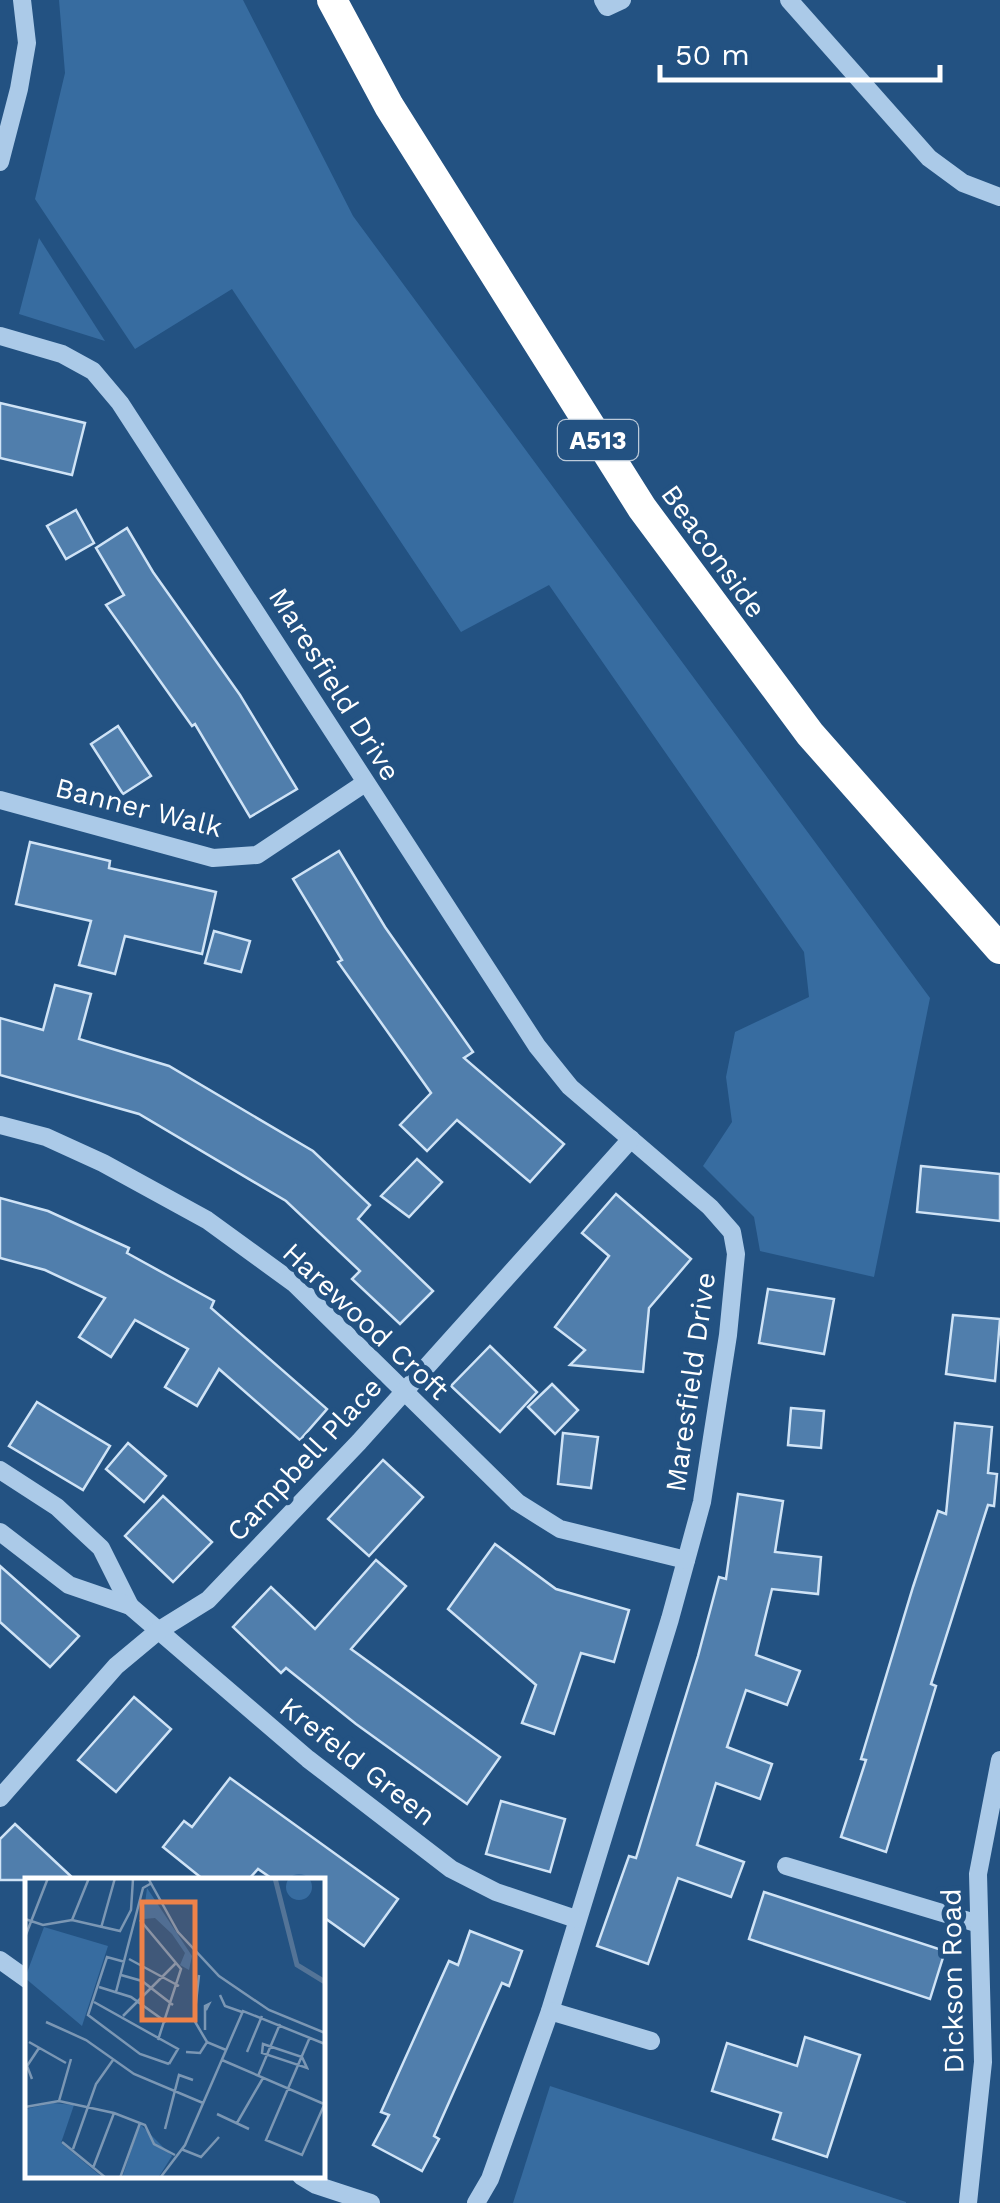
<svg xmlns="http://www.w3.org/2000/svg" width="1000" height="2203" viewBox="0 0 1000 2203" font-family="'Work Sans',sans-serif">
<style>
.green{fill:#376ca0}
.building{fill:#507eac;stroke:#cfe3f6;stroke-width:2.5}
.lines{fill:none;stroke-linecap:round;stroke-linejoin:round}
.minor{stroke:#abcae8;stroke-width:18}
.highway{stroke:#fff;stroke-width:30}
.labels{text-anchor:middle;stroke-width:10;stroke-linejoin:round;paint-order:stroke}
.shield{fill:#235282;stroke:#bdcbda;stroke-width:2.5}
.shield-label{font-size:25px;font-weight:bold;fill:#fff}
.street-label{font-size:28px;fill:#fff;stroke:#235282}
.inset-river{fill:none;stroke:#547497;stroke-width:5}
.inset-road{fill:none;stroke:#7b97b4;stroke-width:2.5}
.view{fill:#ee8249;fill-opacity:0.15;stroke:#ee8249;stroke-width:5}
.inset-edge{fill:none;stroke:#fff;stroke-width:5}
</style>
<rect width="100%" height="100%" fill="#235282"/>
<!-- green -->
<g class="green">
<polygon points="59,0 243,0 353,216 930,998 874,1277 760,1251 754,1217 703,1166 732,1122 726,1077 735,1032 809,997 804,952 549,585 461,632 232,289 135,349 35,199 65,73"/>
<polygon points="39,238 105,341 19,314"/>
<polygon points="550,2086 906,2202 906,2203 513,2203"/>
</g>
<!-- building -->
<g class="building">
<polygon points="0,403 85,423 72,475 0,458"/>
<polygon points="76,510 94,543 66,559 47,526"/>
<polygon points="127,528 153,572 240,695 297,789 250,817 195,724 192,726 106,605 124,595 96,548"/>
<polygon points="118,726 151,776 123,794 91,744"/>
<polygon points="30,842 110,861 109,868 216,892 202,954 125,936 115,974 79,965 91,921 16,904"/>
<polygon points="339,851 385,927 473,1052 464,1058 564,1144 530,1182 457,1120 427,1151 400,1125 431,1093 338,962 342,960 293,879"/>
<polygon points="214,931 250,941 241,972 205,963"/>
<polygon points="55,985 91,994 79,1039 169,1066 313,1151 370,1205 358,1219 433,1291 400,1324 352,1279 360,1271 286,1201 139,1114 0,1075 0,1018 43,1030"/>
<polygon points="417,1159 442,1182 409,1217 381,1196"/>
<polygon points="921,1166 1000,1174 1000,1221 917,1212"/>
<polygon points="616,1194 691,1259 649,1308 643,1372 570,1365 585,1350 555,1327 609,1256 582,1233"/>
<polygon points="0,1198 48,1211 129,1248 127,1253 214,1301 211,1308 327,1409 300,1440 219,1369 197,1406 165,1387 188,1349 135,1320 111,1357 79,1337 105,1298 45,1270 0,1258"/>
<polygon points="768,1289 834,1299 824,1354 759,1343"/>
<polygon points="953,1315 1000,1319 995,1381 946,1374"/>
<polygon points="490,1346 537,1392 500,1432 451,1386"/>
<polygon points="552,1384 578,1410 555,1434 528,1407"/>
<polygon points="37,1402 110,1446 83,1490 9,1446"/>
<polygon points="791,1408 824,1411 821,1448 788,1445"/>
<polygon points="955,1423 992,1427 988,1473 997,1474 994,1506 988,1505 931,1684 936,1686 886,1852 841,1837 866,1760 861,1759 913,1587 938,1511 946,1514"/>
<polygon points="563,1433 598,1437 591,1488 558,1484"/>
<polygon points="128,1443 166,1476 144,1502 106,1469"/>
<polygon points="383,1460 423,1497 369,1556 328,1519"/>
<polygon points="738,1494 783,1501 775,1552 821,1557 818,1594 772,1589 756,1655 800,1671 787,1705 746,1690 727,1747 772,1764 760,1799 716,1783 697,1845 744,1862 731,1897 678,1878 648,1964 597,1946 629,1856 636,1858 698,1656 719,1577 726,1579"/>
<polygon points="163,1496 212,1542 173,1582 125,1536"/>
<polygon points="495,1544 556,1589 629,1610 614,1662 581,1653 554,1734 522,1723 536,1685 448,1609"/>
<polygon points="376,1560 406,1586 351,1649 500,1757 467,1804 356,1724 286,1668 281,1673 233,1627 271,1587 315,1629"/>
<polygon points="0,1566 79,1636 50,1667 0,1622"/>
<polygon points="134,1697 171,1729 116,1792 78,1760"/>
<polygon points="230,1778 398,1899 364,1946 322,1916 322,1880 274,1880 258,1869 248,1880 204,1880 163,1847 184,1821 192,1827"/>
<polygon points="501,1801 565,1819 550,1872 486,1854"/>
<polygon points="15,1824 75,1880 0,1880 0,1839"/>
<polygon points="764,1892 945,1951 930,1999 749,1939"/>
<polygon points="470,1931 522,1951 509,1986 502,1983 434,2136 439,2139 422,2171 373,2145 389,2115 381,2112 449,1961 458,1965"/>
<polygon points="805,2037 860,2055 827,2157 773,2139 781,2113 712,2091 727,2043 797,2066"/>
</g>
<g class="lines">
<!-- minor -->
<g class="minor">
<polyline points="603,0 607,7 622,0"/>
<polyline points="789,0 929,158 963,183 1000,197"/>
<polyline points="0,162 19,89 27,43 22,0"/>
<polyline points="0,336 62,354 93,371 120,403 537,1046 570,1087 710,1207 732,1232 736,1254 728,1335 702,1502 670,1619 550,2011 490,2179 476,2203"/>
<polyline points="0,800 213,858 257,855 365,783"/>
<polyline points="0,1125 46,1137 103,1163 207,1220 295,1284 517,1502 560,1529 686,1560"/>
<polyline points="0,1470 57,1507 101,1548 130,1606"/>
<polyline points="0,1532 69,1585 130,1606 308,1759 451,1869 496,1892 576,1919"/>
<polyline points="0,1798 116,1666 158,1631 208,1600 359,1442 631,1139"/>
<polyline points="786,1866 979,1924"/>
<polyline points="0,1960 28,1980"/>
<polyline points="550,2011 651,2041"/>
<polyline points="301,2176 316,2185 371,2203"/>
<polyline points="968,2203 983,2062 978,1874 1000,1760"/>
</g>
<!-- highway -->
<polyline class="highway" points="332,0 389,106 642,508 810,734 1000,949"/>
</g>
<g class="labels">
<!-- shield labels -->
<rect class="shield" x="558" y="420" width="80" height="40" rx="8"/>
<g class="shield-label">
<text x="598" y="449">A513</text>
</g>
<!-- street labels -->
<g class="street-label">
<text transform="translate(714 551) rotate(54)" y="10">Beaconside</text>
<text transform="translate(335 684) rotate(58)" y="10">Maresfield Drive</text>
<text transform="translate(139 807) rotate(14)" y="10">Banner Walk</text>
<text transform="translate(366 1321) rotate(43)" y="10">Harewood Croft</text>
<text transform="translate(690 1382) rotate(-82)" y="10">Maresfield Drive</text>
<text transform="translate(304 1459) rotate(-47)" y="10">Campbell Place</text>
<text transform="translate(358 1761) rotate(38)" y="10">Krefeld Green</text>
<text transform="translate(952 1981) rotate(-91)" y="10">Dickson Road</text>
</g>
</g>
<!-- overview -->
<g transform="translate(25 1878)">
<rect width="300" height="300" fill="#235282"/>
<path d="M261 9a13 13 0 1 1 26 0a13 13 0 1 1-26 0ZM122 10 167 78 164 92 155 87 160 75 147 56 130 40 118 41ZM19 49 83 68 57 148 0 100ZM28 225 49 227 36 265 78 300H0V231ZM115 246 147 278 133 300H97Z" fill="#376ca0"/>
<path class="inset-river" d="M250 0 272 87 300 104"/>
<path class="inset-road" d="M123 0 153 54 194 98 244 132 300 155M0 41 18 47 47 42 95 53 106 32 108 1M47 42 64 0M115 42 156 91 133 162M76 50 90 0M0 59 23 0M104 81 154 108M100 84 82 79 63 137 115 176 144 186M96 97 117 103 148 127M174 97 169 142 182 164M74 109 106 119 141 144M91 114 118 10 125 6M195 117 200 128 217 134M69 124 153 171 144 186M98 138 151 85M21 144 61 162 109 196 178 225M180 152V128L184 126 181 132M285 159 241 262 277 277 300 225M4 164 41 185M238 166 277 179 282 190 237 175ZM161 174 175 175 182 164 201 172M222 174 237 138M197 182 299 226M233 198 255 146M7 201 2 188 14 170M34 223 46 181M0 229 34 223 89 235 120 247 129 266 150 277M192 236 224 251M212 245 238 200M140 251 154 197 168 202M37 264 81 300M48 271 71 206 88 182M156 271 176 279 194 259M68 290 89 235M95 300 115 245M135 300 160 267 218 133 300 166"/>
<path class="view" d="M117 24H170V142H117Z"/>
<rect width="300" height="300" class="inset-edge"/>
</g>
<!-- scale -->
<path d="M660 65v15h280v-15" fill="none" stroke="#ffffff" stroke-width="5"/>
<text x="675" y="65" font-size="30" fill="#ffffff" stroke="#235282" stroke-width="8" paint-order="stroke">50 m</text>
</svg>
